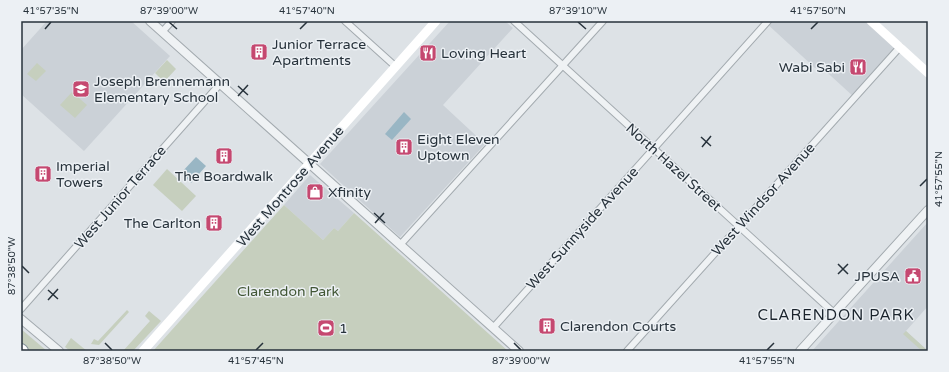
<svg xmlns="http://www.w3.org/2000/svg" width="949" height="372" viewBox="0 0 949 372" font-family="'Varela Round',sans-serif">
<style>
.built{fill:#cbd1d7}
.green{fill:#c6cfbe}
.water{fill:#99b6c4}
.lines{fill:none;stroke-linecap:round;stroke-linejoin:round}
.minor-casing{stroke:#a3aaaf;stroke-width:8}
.tertiary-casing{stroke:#a3aaaf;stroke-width:10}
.motorway-casing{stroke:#85929b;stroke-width:14}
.minor{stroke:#eff2f4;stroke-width:6}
.tertiary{stroke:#eff2f4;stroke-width:8}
.secondary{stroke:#fff;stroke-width:9}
.motorway{stroke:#fff;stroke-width:12}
.ticks{fill:none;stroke:#27323b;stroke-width:1.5}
.labels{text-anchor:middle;stroke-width:3;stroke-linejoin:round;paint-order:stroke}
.poi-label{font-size:14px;fill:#27323b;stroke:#ecf0f4;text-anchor:start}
.street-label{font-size:14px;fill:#27323b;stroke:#ecf0f4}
.park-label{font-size:14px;fill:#415635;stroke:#ecf0f4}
.neighbourhood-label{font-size:15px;letter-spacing:1px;fill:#1a232c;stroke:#ecf0f4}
.neatline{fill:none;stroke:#27323b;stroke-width:1.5}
.ticks-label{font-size:10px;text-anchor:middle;fill:#27323b}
</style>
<rect width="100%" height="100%" fill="#dde2e6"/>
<!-- built -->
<g class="built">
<polygon points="47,21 131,21 170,56 84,151 21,94 21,50"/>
<polygon points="450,21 505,21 513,28 443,105 485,144 400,237 320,164"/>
<polygon points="764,21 871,21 900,47 854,97 819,65 815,68"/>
<polygon points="310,175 354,213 338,231 334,228 323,240 284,205"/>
<polygon points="928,222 928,306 906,331 928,351 812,351"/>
</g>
<!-- green -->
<g class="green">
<polygon points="167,60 176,69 164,82 155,73"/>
<polygon points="37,63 46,71 36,81 27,74"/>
<polygon points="72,92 87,105 75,118 60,105"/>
<polygon points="167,169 196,196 182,211 153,185"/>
<polygon points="284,205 323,240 334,228 338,231 354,213 508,351 153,351"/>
<polygon points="127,310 129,312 99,345 91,344 94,339 98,341"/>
<polygon points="149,311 161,321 133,351 123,351 150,321 145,316"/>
<polygon points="21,329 47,351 30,351 21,345"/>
<polygon points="906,331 928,351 922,351 903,334"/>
<polygon points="71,338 87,351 70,351 65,347"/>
</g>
<!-- water -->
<g class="water">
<polygon points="404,112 411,119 392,140 385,134"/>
<polygon points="196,157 206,166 191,183 181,173"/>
</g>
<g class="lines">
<!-- minor casing -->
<g class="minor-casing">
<g id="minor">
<polyline points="345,21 395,66"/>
<polyline points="514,21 834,313"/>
<polyline points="162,32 172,21"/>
<polyline points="400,245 603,21"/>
<polyline points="21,309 220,84"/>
<polyline points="493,328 768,21"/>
<polyline points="627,351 900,47"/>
</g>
</g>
<!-- tertiary casing -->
<g class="tertiary-casing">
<g id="tertiary">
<polyline points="150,21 519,351"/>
<polyline points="21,319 59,351"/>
<polyline points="800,351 928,210"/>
</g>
</g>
<!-- motorway casing -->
<g class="motorway-casing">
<polyline id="motorway" points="21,350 22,351"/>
</g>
<!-- minor -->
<use href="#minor" class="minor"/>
<!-- tertiary -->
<use href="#tertiary" class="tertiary"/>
<!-- secondary -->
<g class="secondary">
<polyline points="871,21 928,73"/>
<polyline points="143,351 436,21"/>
</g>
<!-- motorway -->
<use href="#motorway" class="motorway"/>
</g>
<!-- ticks -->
<path class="ticks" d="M169 22 177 29M578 22 586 29M45 29 51 22M300 29 307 22M811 29 818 22M238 86 248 95M238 96 248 85M701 137 711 146M702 147 711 136M920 186 927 179M374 213 385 223M375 223 384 213M838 264 848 274M22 266 29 273M838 274 848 264M48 290 58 299M48 300 58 289M105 343 112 350M514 343 521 350M256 350 263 343M767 350 774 343"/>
<!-- icons -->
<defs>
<g id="building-square" transform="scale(0.9)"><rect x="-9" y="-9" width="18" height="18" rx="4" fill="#c54870" stroke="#ecf0f4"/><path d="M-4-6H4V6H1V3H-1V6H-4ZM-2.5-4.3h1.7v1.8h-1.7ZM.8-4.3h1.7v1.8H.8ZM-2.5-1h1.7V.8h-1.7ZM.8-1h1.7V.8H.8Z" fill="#fff"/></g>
<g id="restaurant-square" transform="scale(0.9)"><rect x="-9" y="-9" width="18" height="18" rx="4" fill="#c54870" stroke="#ecf0f4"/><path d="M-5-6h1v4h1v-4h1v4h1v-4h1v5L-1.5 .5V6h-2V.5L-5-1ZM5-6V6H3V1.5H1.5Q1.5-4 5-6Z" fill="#fff"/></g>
<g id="school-square" transform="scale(0.9)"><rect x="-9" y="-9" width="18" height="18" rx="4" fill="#c54870" stroke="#ecf0f4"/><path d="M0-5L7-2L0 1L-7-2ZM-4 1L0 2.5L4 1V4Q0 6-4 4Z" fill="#fff"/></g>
<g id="shop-square" transform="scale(0.9)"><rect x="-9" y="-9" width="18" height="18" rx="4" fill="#c54870" stroke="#ecf0f4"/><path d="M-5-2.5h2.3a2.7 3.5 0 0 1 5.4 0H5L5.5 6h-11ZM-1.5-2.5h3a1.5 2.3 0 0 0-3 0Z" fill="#fff"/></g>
<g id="civic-square" transform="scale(0.9)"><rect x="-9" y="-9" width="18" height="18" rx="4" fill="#c54870" stroke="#ecf0f4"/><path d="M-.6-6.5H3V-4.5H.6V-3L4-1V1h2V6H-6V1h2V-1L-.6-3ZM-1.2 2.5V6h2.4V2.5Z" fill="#fff"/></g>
<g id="stadium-square" transform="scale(0.9)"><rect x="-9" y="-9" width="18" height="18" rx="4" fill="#c54870" stroke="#ecf0f4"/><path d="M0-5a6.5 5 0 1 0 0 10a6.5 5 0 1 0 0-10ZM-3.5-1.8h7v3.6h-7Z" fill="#fff"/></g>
</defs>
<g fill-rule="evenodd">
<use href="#building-square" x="259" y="52"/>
<use href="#restaurant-square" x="428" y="53"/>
<use href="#restaurant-square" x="858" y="67"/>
<use href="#school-square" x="81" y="89"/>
<use href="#building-square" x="404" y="147"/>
<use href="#building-square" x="224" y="156"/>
<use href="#building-square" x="43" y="174"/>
<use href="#shop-square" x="315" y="192"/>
<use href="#building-square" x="214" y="223"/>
<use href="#civic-square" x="913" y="276"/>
<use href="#building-square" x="547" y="326"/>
<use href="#stadium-square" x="326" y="328"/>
</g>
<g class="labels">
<!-- poi labels -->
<g class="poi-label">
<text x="272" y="49">Junior Terrace<tspan x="272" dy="16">Apartments</tspan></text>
<text x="441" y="58">Loving Heart</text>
<text x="845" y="72" text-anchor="end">Wabi Sabi</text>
<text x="94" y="86">Joseph Brennemann<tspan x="94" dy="16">Elementary School</tspan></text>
<text x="417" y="144">Eight Eleven<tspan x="417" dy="16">Uptown</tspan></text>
<text x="56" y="171">Imperial<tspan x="56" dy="16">Towers</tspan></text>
<text x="224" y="181" text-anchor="middle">The Boardwalk</text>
<text x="328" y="197">Xfinity</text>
<text x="201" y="228" text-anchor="end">The Carlton</text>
<text x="900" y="281" text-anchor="end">JPUSA</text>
<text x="560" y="331">Clarendon Courts</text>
<text x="339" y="333">1</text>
</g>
<!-- street labels -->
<g class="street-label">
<text transform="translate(674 167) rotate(42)" y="5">North Hazel Street</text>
<text transform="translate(290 186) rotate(-49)" y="5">West Montrose Avenue</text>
<text transform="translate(120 197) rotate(-49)" y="5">West Junior Terrace</text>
<text transform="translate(763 199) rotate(-48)" y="5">West Windsor Avenue</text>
<text transform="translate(582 228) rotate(-48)" y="5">West Sunnyside Avenue</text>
</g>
<!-- park labels -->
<g class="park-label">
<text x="288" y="296">Clarendon Park</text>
</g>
<!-- neighbourhood labels -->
<g class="neighbourhood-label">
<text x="836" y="320">CLARENDON PARK</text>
</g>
</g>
<!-- border -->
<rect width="949" height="372" fill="none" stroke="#ecf0f4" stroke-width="44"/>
<rect x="22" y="22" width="905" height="328" class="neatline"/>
<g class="ticks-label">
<text x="51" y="14">41°57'35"N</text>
<text x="169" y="14">87°39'00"W</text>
<text x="307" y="14">41°57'40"N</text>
<text x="578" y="14">87°39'10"W</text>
<text x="818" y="14">41°57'50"N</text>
<text transform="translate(938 179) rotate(-90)" y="4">41°57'55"N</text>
<text transform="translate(11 266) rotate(-90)" y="4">87°38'50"W</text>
<text x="112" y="364">87°38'50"W</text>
<text x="256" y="364">41°57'45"N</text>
<text x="521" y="364">87°39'00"W</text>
<text x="767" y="364">41°57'55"N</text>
</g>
</svg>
